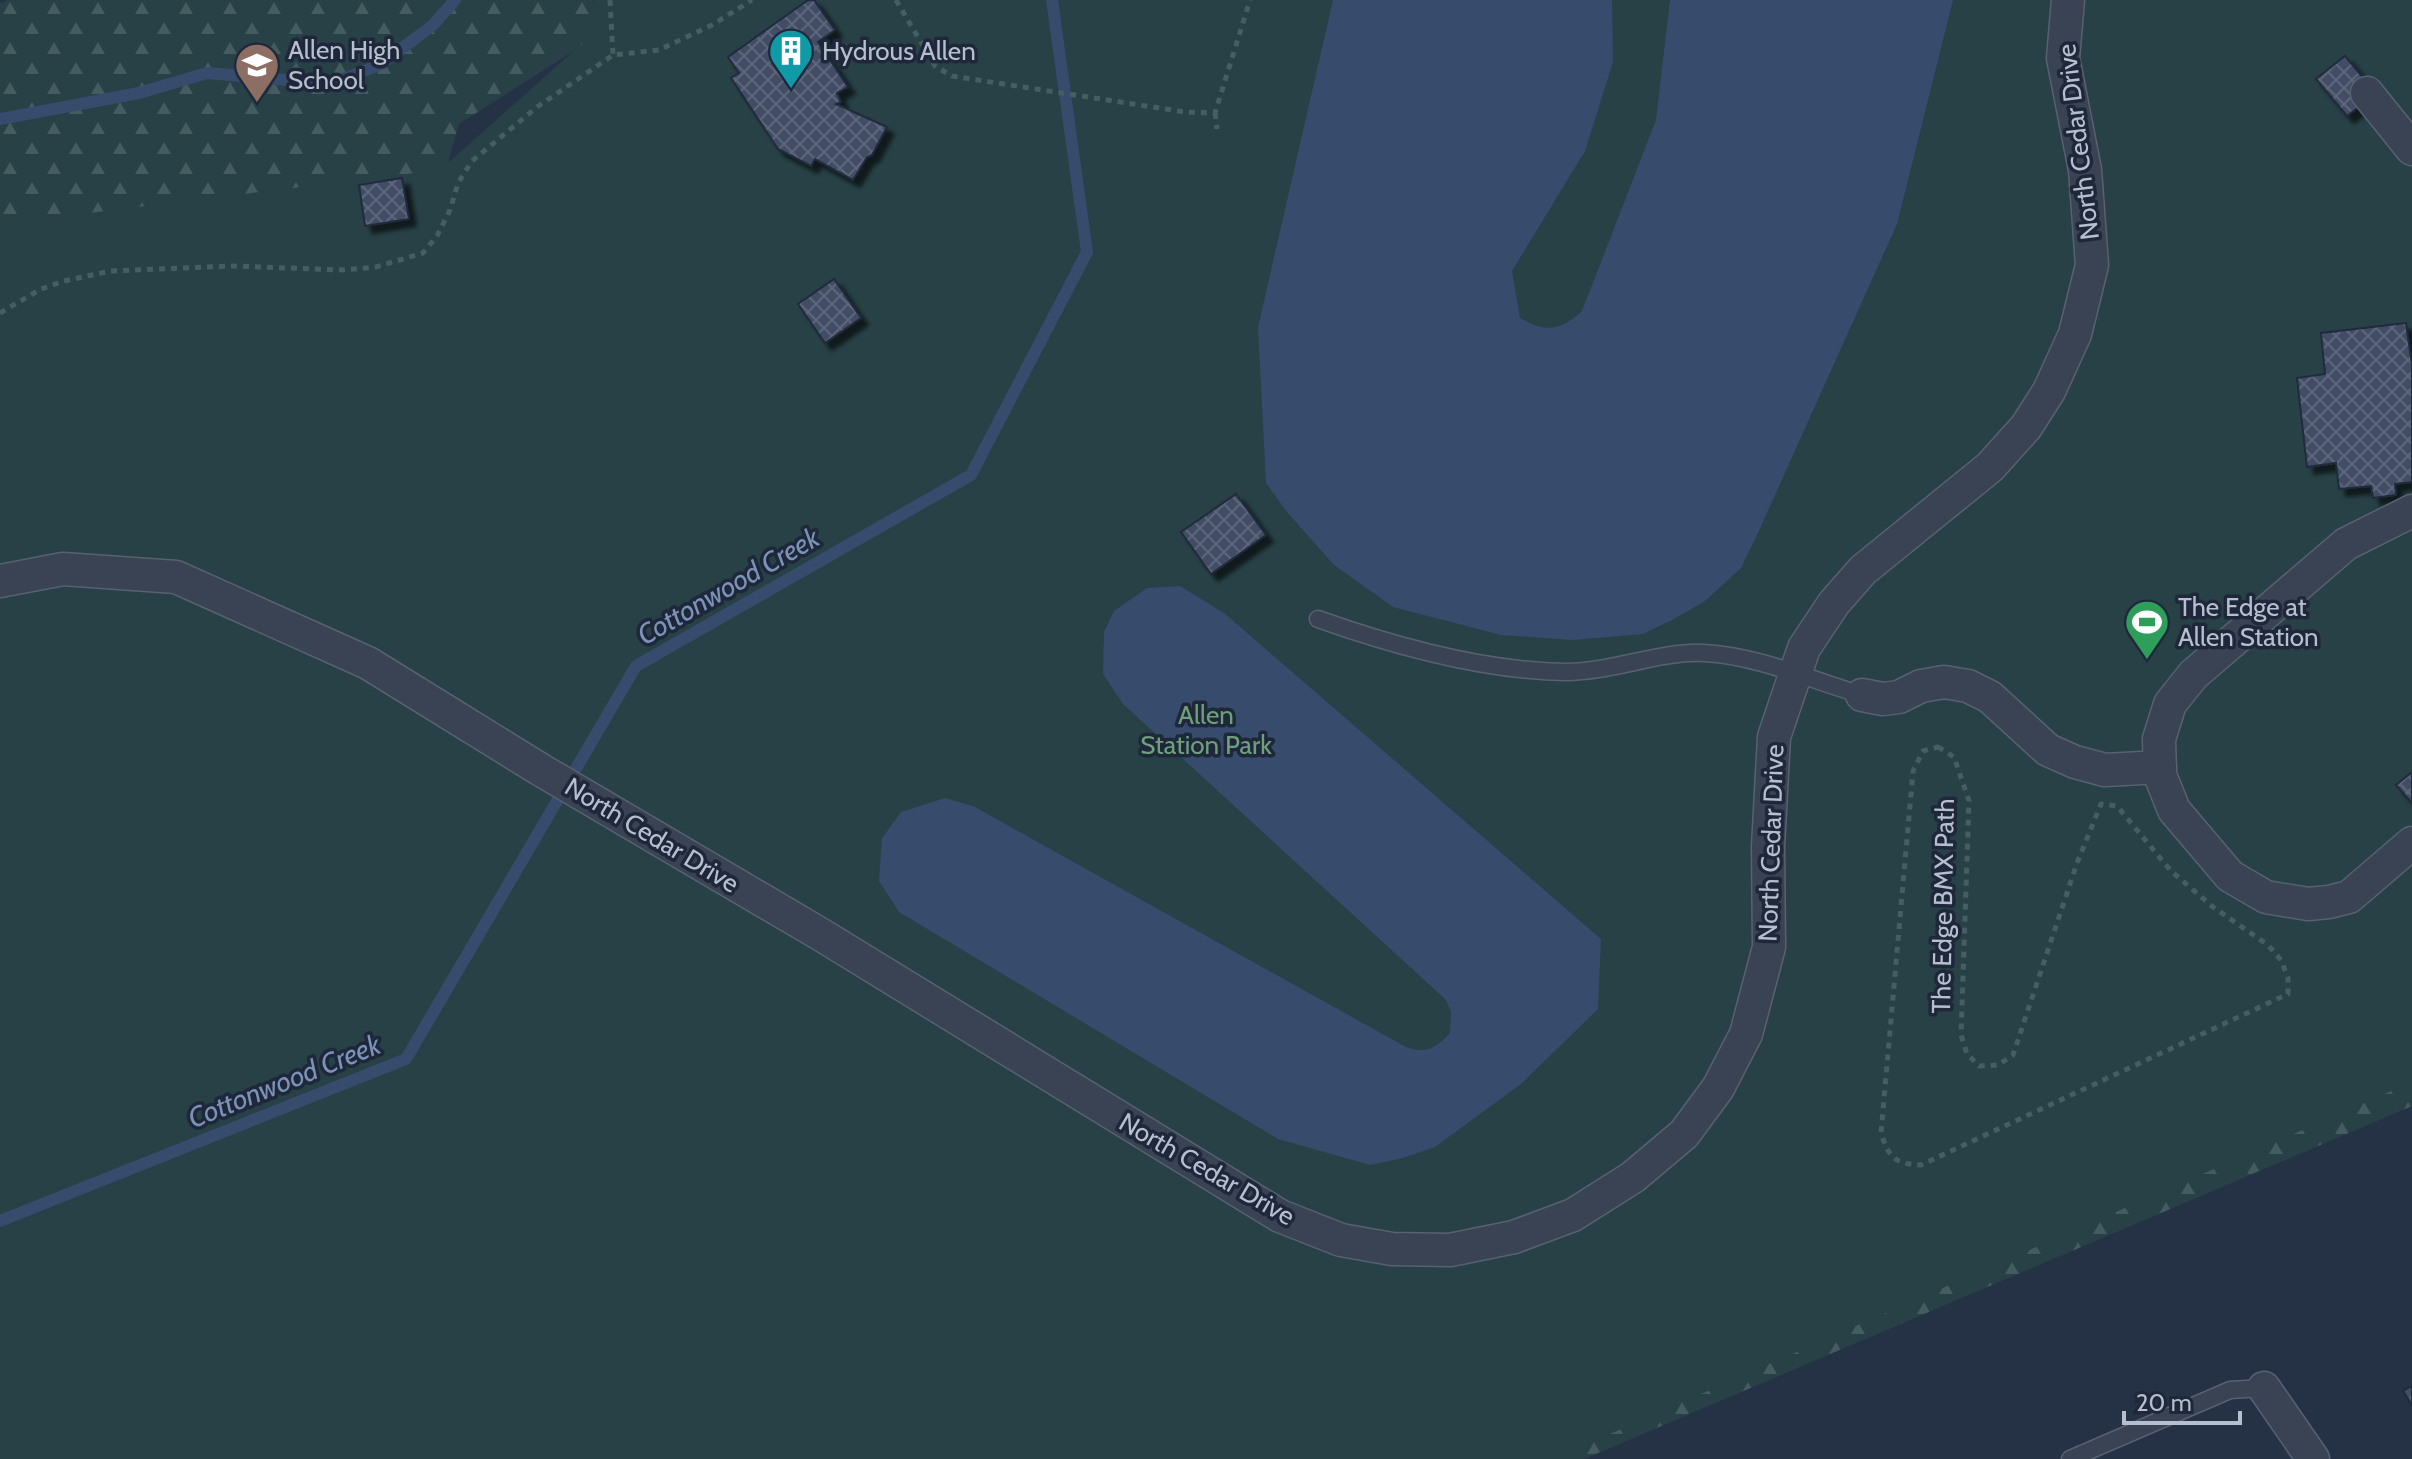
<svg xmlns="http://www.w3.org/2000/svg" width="2412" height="1459" viewBox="0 0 2412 1459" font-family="Cabin,sans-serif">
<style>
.forest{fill:url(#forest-firs)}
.park{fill:#274146}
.water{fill:#374b6d}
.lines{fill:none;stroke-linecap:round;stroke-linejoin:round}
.stream{stroke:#374b6d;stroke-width:12}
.building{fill:url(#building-cross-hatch);stroke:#202a3c;stroke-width:2;filter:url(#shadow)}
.lane-casing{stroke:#586172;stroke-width:19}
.street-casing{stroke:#586172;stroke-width:35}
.path{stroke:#465e62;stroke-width:5;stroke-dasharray:6 6;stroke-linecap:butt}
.lane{stroke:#3a4354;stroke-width:16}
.street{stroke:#3a4354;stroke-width:32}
.labels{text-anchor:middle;stroke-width:7;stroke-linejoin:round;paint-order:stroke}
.poi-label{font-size:26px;fill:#b7bfce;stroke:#1e283a;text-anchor:start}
.street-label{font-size:26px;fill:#b7bfce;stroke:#1e283a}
.park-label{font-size:26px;fill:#6da07b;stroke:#1e283a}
.water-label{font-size:28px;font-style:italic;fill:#7c93b7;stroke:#1e283a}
</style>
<defs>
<pattern id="forest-firs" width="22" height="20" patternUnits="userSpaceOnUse" patternTransform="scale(2)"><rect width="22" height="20" fill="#274146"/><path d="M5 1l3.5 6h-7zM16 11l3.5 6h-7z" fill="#445b60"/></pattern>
<pattern id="building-cross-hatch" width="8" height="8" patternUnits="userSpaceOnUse" patternTransform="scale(2)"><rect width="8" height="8" fill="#424e65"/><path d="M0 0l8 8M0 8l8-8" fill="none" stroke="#5b667a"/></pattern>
<filter id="shadow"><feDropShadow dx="7" dy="7" stdDeviation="2" flood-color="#0009"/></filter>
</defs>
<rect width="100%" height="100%" fill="#253145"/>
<!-- forest -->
<g class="forest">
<polygon points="8,0 593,0 597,36 459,124 432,219 0,295 0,3"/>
<polygon points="2412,1022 2412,1106 1584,1459 1433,1459"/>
</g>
<!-- park -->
<polygon class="park" points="594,0 2412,0 2412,1082 1553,1459 0,1459 0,224 440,170 587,39"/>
<!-- water -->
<g class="water">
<path d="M1333 0H1612L1613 62 1585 151 1512 271 1520 318C1546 333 1560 331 1582 311L1656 120 1670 0H1953L1897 224 1757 535 1741 568 1705 601 1674 619 1643 634 1573 640 1501 635 1393 607 1334 565 1287 512 1266 483 1258 327Z"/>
<path d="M1180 586 1224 613 1601 939 1598 1009 1521 1084 1435 1147 1403 1158 1370 1165 1278 1139 899 912 879 881 882 838 901 812 945 798 973 806 1406 1047C1427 1054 1436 1048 1450 1033L1451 1011 1445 999 1123 704 1103 674 1104 632 1114 611 1147 588Z"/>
</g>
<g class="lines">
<!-- stream -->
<g class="stream">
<polyline points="0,119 139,93 207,73 331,84 381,64 433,25 455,0"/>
<polyline points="0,1221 406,1059 636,666 971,475 1087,252 1052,0"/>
</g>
</g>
<!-- building -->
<g class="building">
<polygon points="808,0 814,0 835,30 818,42 848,87 837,93 841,102 836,104 887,127 872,155 867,157 853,180 815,159 811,166 778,149 731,78 739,73 728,57"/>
<polygon points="2345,56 2376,93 2347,116 2316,79"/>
<polygon points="402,178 409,219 365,226 359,185"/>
<polygon points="834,279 861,318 825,343 798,304"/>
<polygon points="2406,323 2412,365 2412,482 2395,484 2396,495 2373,498 2371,486 2339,489 2336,463 2307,467 2297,378 2325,374 2321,333"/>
<polygon points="1236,494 1266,535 1211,574 1181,532"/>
<polygon points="2412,772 2412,803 2396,785"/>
<polygon points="2412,1386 2412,1405 2403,1391"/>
</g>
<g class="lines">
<!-- lane casing -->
<g class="lane-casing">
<g id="lane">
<path d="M1318 619C1394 646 1484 671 1566 672 1613 672 1658 651 1704 653 1759 656 1811 680 1862 695"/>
<polyline points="2070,1459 2230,1390 2264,1388"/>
</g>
</g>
<!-- street casing -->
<g class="street-casing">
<g id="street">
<polyline points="2367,93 2412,149"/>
<polyline points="2412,511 2346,544 2193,675 2170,704 2159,739 2160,775 2174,810 2230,876 2266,897 2308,904 2329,902 2349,897 2412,843"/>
<polyline points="0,581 63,569 176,577 368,663 541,770 820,934 1280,1216 1341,1240 1392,1249 1450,1250 1514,1237 1573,1215 1633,1177 1684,1134 1718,1088 1746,1034 1769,947 1768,847 1774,737 1804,648 1834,603 1863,570 1990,467 2026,427 2049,391 2075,334 2092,265 2085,170 2063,58 2068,0"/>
<polyline points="1862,695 1883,699 1899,697 1921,686 1944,682 1968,686 1990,697 2048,750 2075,762 2105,770 2160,767"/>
<polyline points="2264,1388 2313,1459"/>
</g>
</g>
<!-- path -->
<g class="path">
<polyline points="610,0 613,55"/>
<polyline points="896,0 935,66 952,76 1185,112 1215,113 1250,0"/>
<polyline points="1215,113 1217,129"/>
<polyline points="0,313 41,289 64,281 111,271 233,266 343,270 376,267 423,253 437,236 450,210 458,183 472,161 537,107 613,55 659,50 712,25 752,0"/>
<path d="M1938 747 1954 757 1969 801 1961 1035 1967 1054 1979 1066 1998 1065 2013 1055 2077 863 2101 804 2117 806 2171 871 2213 907 2268 945 2281 960 2288 978V994L1921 1165C1895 1164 1889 1158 1881 1133L1913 771 1923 751Z"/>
</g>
<!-- lane -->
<use href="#lane" class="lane"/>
<!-- street -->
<use href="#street" class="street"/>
</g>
<!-- icons -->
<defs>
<g id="building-pin" transform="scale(2.3)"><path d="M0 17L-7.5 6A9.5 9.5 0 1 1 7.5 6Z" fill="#0f9aa8" stroke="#1e283a"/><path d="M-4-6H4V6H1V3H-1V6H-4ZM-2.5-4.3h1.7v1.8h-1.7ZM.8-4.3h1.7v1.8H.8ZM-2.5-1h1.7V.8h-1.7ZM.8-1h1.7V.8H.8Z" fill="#fff"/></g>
<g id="school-pin" transform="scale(2.3)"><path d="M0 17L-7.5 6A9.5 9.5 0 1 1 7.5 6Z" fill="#8d6e63" stroke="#1e283a"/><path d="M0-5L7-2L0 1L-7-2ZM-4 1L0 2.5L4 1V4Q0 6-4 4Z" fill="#fff"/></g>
<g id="stadium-pin" transform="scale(2.3)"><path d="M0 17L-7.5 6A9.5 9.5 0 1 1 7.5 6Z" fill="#2e9e5b" stroke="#1e283a"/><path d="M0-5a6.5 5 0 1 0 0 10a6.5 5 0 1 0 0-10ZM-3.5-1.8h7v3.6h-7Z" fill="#fff"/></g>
</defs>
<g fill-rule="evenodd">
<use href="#building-pin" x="791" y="51"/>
<use href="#school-pin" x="257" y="65"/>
<use href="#stadium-pin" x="2147" y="622"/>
</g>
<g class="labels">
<!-- poi labels -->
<g class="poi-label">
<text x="288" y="59">Allen High<tspan x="288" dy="30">School</tspan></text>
<text x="822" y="60">Hydrous Allen</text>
<text x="2178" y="616">The Edge at<tspan x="2178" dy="30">Allen Station</tspan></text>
</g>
<!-- street labels -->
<g class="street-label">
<text transform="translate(2078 142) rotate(-97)" y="9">North Cedar Drive</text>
<text transform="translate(652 835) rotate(31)" y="9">North Cedar Drive</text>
<text transform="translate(1771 843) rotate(-88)" y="9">North Cedar Drive</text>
<text transform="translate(1943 906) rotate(-89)" y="9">The Edge BMX Path</text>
<text transform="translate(1207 1169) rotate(30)" y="9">North Cedar Drive</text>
</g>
<!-- park labels -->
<g class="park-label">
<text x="1206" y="724">Allen<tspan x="1206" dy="30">Station Park</tspan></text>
</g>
<!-- water labels -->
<g class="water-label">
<text transform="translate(728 586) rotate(-30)" y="10">Cottonwood Creek</text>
<text transform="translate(284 1081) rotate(-22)" y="10">Cottonwood Creek</text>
</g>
</g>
<!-- scale -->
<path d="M2124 1411v12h116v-12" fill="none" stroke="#b7bfce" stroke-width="4"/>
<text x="2136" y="1411" font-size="24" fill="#b7bfce" stroke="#1e283a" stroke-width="6" paint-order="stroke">20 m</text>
</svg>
